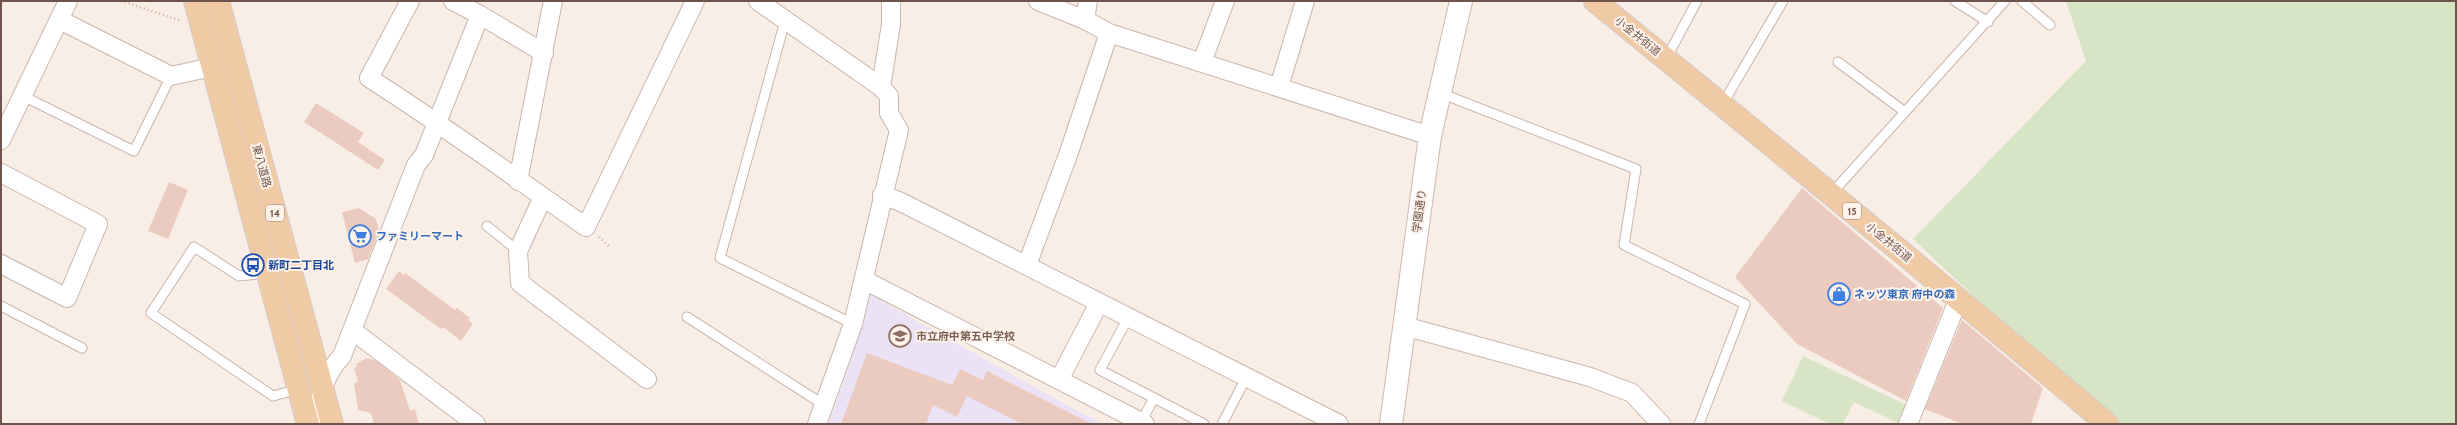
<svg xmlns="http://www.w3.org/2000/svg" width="2457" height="425" viewBox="0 0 2457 425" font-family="Cabin,'Noto Sans JP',sans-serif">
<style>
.education{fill:#ebe2f5}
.green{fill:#d7e5c5}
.building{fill:#ebcbc0}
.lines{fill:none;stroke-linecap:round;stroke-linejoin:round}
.lane-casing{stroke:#c9b5ad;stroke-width:11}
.street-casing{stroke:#c9b5ad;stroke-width:20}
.secondary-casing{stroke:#ceb7ae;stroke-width:24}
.primary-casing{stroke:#d4ccca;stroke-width:24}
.path{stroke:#d0aea3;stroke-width:2.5;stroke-dasharray:1 3;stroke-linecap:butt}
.lane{stroke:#fff;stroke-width:9}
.street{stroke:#fff;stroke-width:18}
.secondary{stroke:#fff;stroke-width:22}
.primary{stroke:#f0c9a5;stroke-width:22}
.labels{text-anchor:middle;stroke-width:4;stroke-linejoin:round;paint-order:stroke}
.shield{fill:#fdf3eb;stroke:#9a847c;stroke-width:1}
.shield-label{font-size:10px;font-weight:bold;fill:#6f544d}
.street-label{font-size:11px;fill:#6f544d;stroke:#fdf3eb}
.shop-label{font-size:11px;font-weight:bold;fill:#366cbe;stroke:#fdf3eb;text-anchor:start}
.transit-label{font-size:11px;font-weight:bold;fill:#164399;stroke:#fdf3eb;text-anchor:start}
.education-label{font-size:11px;font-weight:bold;fill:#785e54;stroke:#fdf3eb;text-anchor:start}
</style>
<rect width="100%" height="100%" fill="#f9eee5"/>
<!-- education -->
<polygon class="education" points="867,293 1063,403 1103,424 828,424 845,379"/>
<!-- green -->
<g class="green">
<polygon points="2066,1 2456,1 2456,424 2110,424 1913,239 2086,61"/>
<polygon points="1803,356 1909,406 1900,424 1854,402 1843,424 1830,424 1782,401"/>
</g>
<!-- building -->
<g class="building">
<polygon points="316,103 364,133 358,142 385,160 378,170 304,122"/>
<polygon points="169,182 188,190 168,239 148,231"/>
<polygon points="1802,188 1943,308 1906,401 1797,344 1735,277"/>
<polygon points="359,208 376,219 379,231 368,259 355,263 342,212"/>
<polygon points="399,271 404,275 405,273 455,310 457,308 470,318 468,320 473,324 461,341 443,327 441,329 386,289"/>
<polygon points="1962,320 2043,388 2031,424 1962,424 1925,409"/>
<polygon points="867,353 952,385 960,369 983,380 987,371 1092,424 1022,424 967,396 957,417 933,405 926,424 841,424"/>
<polygon points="366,358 375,360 400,380 410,411 415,409 419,424 374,424 371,413 358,410 354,384 358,381 354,368 357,367 356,364"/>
</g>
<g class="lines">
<!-- lane casing -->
<g class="lane-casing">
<g id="lane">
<polyline points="1955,1 1988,22"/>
<polyline points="2022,1 2050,25"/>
<polyline points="785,21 720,258 853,324"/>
<polyline points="1666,59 1697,1"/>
<polyline points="1838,62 1905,112"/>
<polyline points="1440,93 1636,169 1624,245 1745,304 1699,424"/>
<polyline points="23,96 134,151 171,76"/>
<polyline points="1722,105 1783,1"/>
<polyline points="1831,194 2005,1"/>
<polyline points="487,226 518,251"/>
<polyline points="267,273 239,276 194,247 151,313 273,396 299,389"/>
<polyline points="1,306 82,348"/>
<polyline points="687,317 824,405"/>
<polyline points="1128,318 1100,370 1204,424"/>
<polyline points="1141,422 1154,398"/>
<polyline points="1222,424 1246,378"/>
</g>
</g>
<!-- street casing -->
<g class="street-casing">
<g id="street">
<path d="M410 1 369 78C443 125 514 177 586 227L695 1"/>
<polyline points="758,1 881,87 889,96 889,113 899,130 853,324 817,424"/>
<polyline points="1038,1 1085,20 1109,33 1430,136"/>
<polyline points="480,15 544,53"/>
<polyline points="60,20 171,76 212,67"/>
<polyline points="1085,20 1088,1"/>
<polyline points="1202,62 1225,1"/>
<polyline points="881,87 891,24 891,1"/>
<polyline points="1279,87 1305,1"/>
<polyline points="1,140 68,1"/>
<polyline points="1,173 98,224 67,298 1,264"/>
<polyline points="518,181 553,1"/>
<polyline points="882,195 901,202 1339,424"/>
<polyline points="543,197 518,251 520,283 647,379"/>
<polyline points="1027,265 1068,155 1109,33"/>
<polyline points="864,280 1145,424"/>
<polyline points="1404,326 1590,377 1632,393 1661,424"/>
<polyline points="353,331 476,424"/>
<polyline points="1059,380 1099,303"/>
<path d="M314 424C320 397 323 376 342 356L416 165 424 155 480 15 453 1"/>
<polyline points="1908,424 1959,298"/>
</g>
</g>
<!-- secondary casing -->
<g class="secondary-casing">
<polyline id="secondary" points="1391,424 1430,136 1461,1"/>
</g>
<!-- primary casing -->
<g class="primary-casing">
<g id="primary">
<polyline points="195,1 308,424"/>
<polyline points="218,1 332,424"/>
<path d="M1595 1C1766 141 1938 280 2107 424"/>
</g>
</g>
<!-- path -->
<g class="path">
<polyline points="121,1 179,20"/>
<polyline points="599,237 609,246"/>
</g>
<!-- lane -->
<use href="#lane" class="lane"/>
<!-- street -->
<use href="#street" class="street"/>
<!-- secondary -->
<use href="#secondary" class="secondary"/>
<!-- primary -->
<use href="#primary" class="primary"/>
</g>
<!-- icons -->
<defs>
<g id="supermarket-ring" transform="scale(1.15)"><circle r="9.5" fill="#fdf3eb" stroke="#3f7fe0" stroke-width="1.5"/><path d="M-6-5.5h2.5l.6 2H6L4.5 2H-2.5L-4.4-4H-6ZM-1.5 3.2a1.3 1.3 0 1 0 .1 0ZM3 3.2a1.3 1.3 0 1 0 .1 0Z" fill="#3f7fe0"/></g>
<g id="bus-ring" transform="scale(1.15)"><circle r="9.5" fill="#fdf3eb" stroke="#1a4fb4" stroke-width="1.5"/><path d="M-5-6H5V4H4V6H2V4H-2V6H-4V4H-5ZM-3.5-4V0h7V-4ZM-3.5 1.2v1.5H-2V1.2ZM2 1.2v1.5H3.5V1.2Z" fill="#1a4fb4"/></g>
<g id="shop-ring" transform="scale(1.15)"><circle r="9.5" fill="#fdf3eb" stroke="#3f7fe0" stroke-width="1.5"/><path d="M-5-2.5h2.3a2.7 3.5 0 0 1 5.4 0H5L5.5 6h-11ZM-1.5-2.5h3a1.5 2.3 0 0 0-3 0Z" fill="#3f7fe0"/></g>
<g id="school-ring" transform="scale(1.15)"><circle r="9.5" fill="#fdf3eb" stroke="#8d6e63" stroke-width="1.5"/><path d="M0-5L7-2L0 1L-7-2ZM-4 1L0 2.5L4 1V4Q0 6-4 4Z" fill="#8d6e63"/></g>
</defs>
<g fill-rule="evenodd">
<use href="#supermarket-ring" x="360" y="236"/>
<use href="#bus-ring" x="253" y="265"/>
<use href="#shop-ring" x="1839" y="294"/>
<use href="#school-ring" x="900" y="336"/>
</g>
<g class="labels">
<!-- shield labels -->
<g class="shield">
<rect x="1843" y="203" width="18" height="16" rx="3"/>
<rect x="266" y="205" width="18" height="16" rx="3"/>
</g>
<g class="shield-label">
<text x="1852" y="215">15</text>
<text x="275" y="217">14</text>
</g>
<!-- street labels -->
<g class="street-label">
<text transform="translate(1638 36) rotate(39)" y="4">小金井街道</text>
<text transform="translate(262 166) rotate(75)" y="4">東八道路</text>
<text transform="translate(1419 211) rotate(-82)" y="4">学園通り</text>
<text transform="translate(1889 242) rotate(39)" y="4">小金井街道</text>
</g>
<!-- shop labels -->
<g class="shop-label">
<text x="376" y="240">ファミリーマート</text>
<text x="1854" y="298">ネッツ東京 府中の森</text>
</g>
<!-- transit labels -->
<g class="transit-label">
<text x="268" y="269">新町二丁目北</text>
</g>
<!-- education labels -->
<g class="education-label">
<text x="916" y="340">市立府中第五中学校</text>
</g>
</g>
<!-- border -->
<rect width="2457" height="425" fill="none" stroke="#6f544d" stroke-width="4"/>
</svg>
